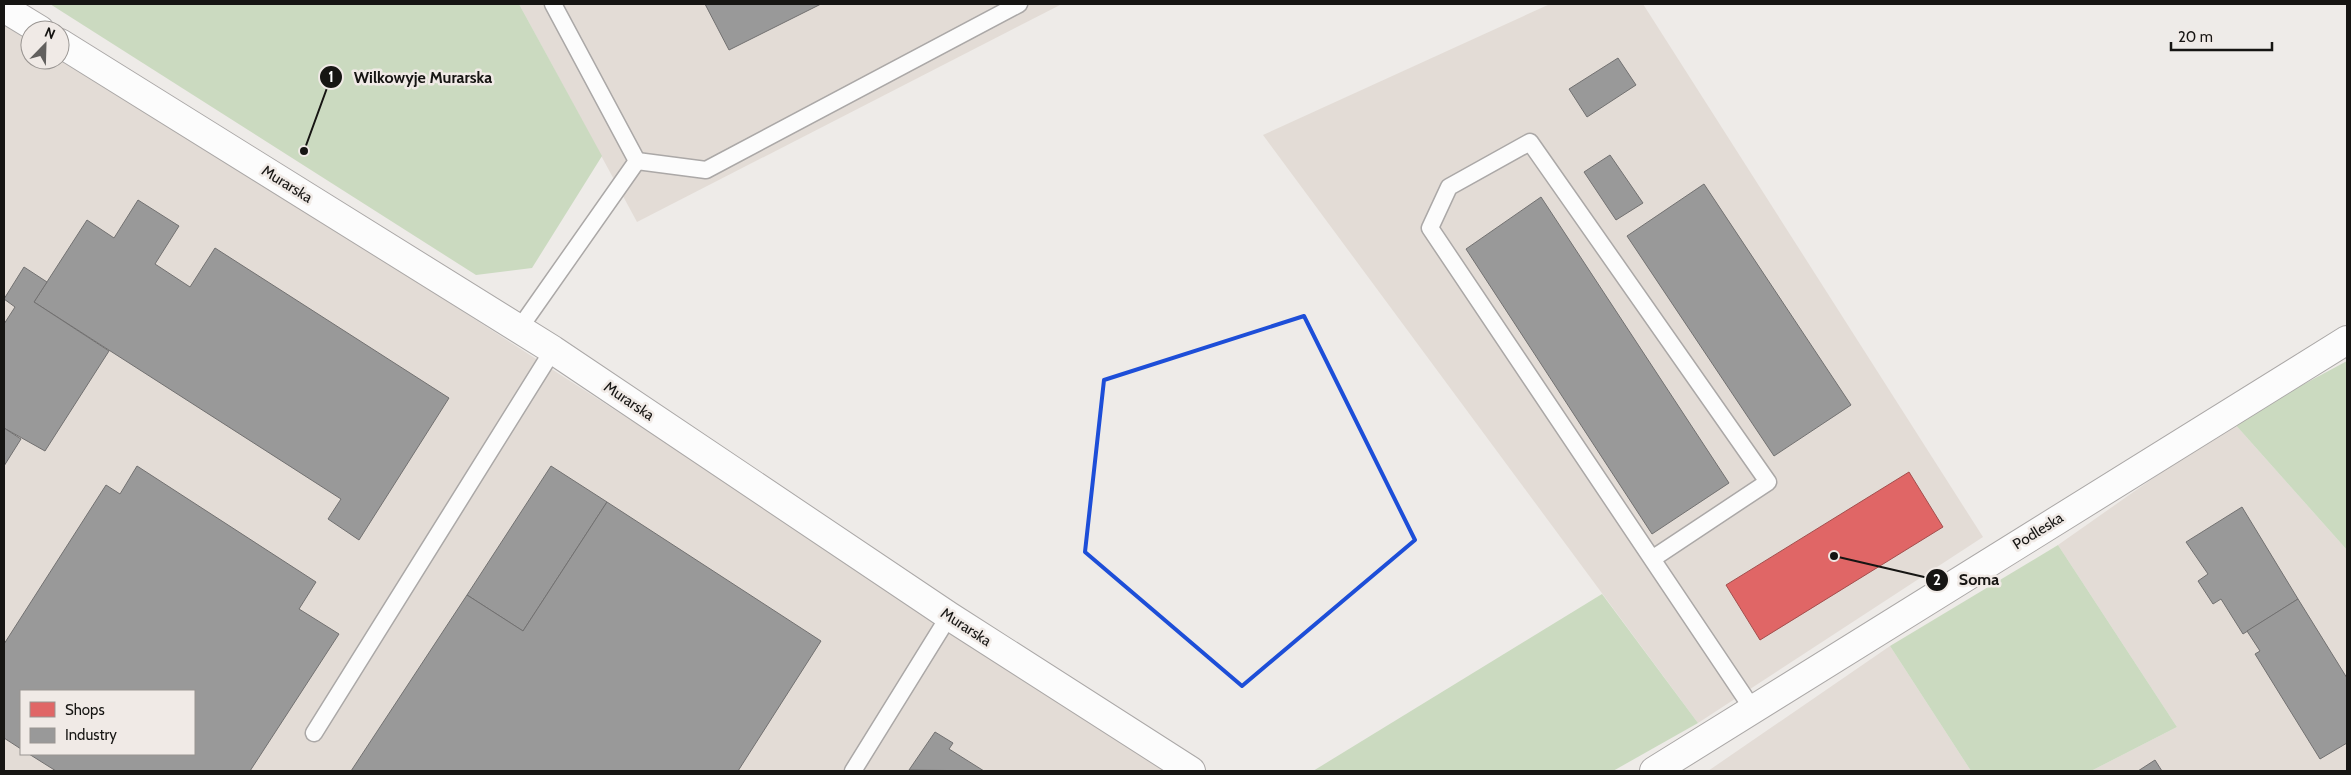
<svg xmlns="http://www.w3.org/2000/svg" width="2351" height="775" viewBox="0 0 2351 775" font-family="Cabin,sans-serif">
<style>
.built{fill:#e3dcd6;fill-rule:evenodd}
.green{fill:#cbdac0}
.shops{fill:#e06666;stroke:#a34e4d}
.industry{fill:#999;stroke:#727171}
.lines{fill:none;stroke-linecap:round;stroke-linejoin:round}
.service-casing{stroke:#aba8a7;stroke-width:19}
.minor-casing{stroke:#aba8a7;stroke-width:30}
.tertiary-casing{stroke:#aba8a7;stroke-width:30}
.service{stroke:#fcfcfc;stroke-width:16}
.minor{stroke:#fcfcfc;stroke-width:28}
.tertiary{stroke:#fcfcfc;stroke-width:28}
.marked{fill:none;stroke:#1d4ed8;stroke-width:4;stroke-linejoin:round}
.labels{text-anchor:middle;stroke-width:5;stroke-linejoin:round;paint-order:stroke}
.street-label{font-size:15px;fill:#161513;stroke:#f0eae6}
.leader{fill:none;stroke:#161513;stroke-width:2}
.callout-dot{fill:#161513;stroke:#f0eae6;stroke-width:2}
.mark-label{font-size:15px;text-anchor:middle;font-weight:bold;fill:#fff}
.callout-label{font-size:16px;text-anchor:middle;font-weight:bold;fill:#161513;stroke:#f0eae6;stroke-width:5;stroke-linejoin:round;paint-order:stroke}
</style>
<rect width="100%" height="100%" fill="#eeebe8"/>
<!-- built -->
<g class="built">
<polygon points="519,4 1062,4 637,222"/>
<polygon points="1550,4 1643,4 1983,537 1698,723 1263,135"/>
<path d="M4 15 30 32V60H60V51L1173 771H4ZM21 691H194V754H21Z"/>
<polygon points="2233,422 2347,550 2347,771 2091,771 2177,727 2058,545"/>
<polygon points="1890,646 1971,771 1708,771"/>
</g>
<!-- green -->
<g class="green">
<polygon points="50,4 519,4 602,156 532,268 476,275"/>
<polygon points="2347,361 2347,550 2233,422"/>
<polygon points="2058,545 2177,727 2091,771 1971,771 1890,646"/>
<polygon points="1602,594 1698,723 1613,771 1313,771"/>
</g>
<!-- shops -->
<polygon class="shops" points="1909,472 1943,527 1760,640 1726,585"/>
<!-- industry -->
<g class="industry">
<polygon points="705,4 821,4 729,50"/>
<polygon points="1618,58 1636,85 1587,117 1569,89"/>
<polygon points="1610,155 1643,203 1616,220 1584,172"/>
<polygon points="1704,184 1851,405 1774,456 1627,236"/>
<polygon points="1541,197 1729,483 1652,534 1466,249"/>
<polygon points="138,200 179,226 155,264 190,287 215,248 449,398 359,540 328,519 341,499 34,302 87,220 114,238"/>
<polygon points="24,267 47,282 34,302 109,351 45,451 4,428 4,324 15,307 4,299"/>
<polygon points="4,428 21,439 4,466"/>
<polygon points="137,466 316,582 299,609 339,634 250,771 56,771 29,754 194,754 194,691 21,691 21,749 4,738 4,644 106,485 120,494"/>
<polygon points="551,466 607,502 523,631 467,595"/>
<polygon points="607,502 821,641 738,771 351,771 467,595 523,631"/>
<polygon points="2242,507 2298,599 2243,634 2221,599 2213,604 2198,581 2208,574 2186,542"/>
<polygon points="2298,599 2347,678 2347,743 2320,759 2255,654 2260,651 2247,631"/>
<polygon points="935,732 953,743 949,749 984,771 909,770"/>
<polygon points="2155,760 2162,771 2138,771"/>
</g>
<g class="lines">
<!-- service casing -->
<g class="service-casing">
<g id="service">
<polyline points="637,161 706,170 1019,4"/>
<polyline points="519,329 637,161 553,4"/>
<polyline points="1652,559 1768,482 1530,142 1449,187 1430,228 1752,708"/>
<polyline points="314,733 553,350"/>
<polyline points="853,771 949,616"/>
</g>
</g>
<!-- minor casing -->
<g class="minor-casing">
<g id="minor">
<polyline points="4,8 40,30"/>
<polyline points="60,43 553,350 949,616 1191,771"/>
</g>
</g>
<!-- tertiary casing -->
<g class="tertiary-casing">
<polyline id="tertiary" points="1654,771 2347,340"/>
</g>
<!-- service -->
<use href="#service" class="service"/>
<!-- minor -->
<use href="#minor" class="minor"/>
<!-- tertiary -->
<use href="#tertiary" class="tertiary"/>
</g>
<!-- marked area -->
<path class="marked" d="M1304 316 1415 540 1242 686 1085 552 1104 380Z"/>
<g class="labels">
<!-- street labels -->
<g class="street-label">
<text transform="translate(287 184) rotate(32)" y="5">Murarska</text>
<text transform="translate(629 401) rotate(34)" y="5">Murarska</text>
<text transform="translate(2038 531) rotate(-32)" y="5">Podleska</text>
<text transform="translate(966 627) rotate(33)" y="5">Murarska</text>
</g>
</g>
<!-- callouts -->
<path class="leader" d="M304 151L331 77M1834 556L1937 580"/>
<g class="callout-dot">
<circle cx="304" cy="151" r="5"/>
<circle cx="1834" cy="556" r="5"/>
<circle cx="331" cy="77" r="12"/>
<circle cx="1937" cy="580" r="12"/>
</g>
<g class="mark-label">
<text x="331" y="82">1</text>
<text x="1937" y="585">2</text>
</g>
<g class="callout-label">
<text x="423" y="83">Wilkowyje Murarska</text>
<text x="1979" y="585">Soma</text>
</g>
<!-- border -->
<rect width="2351" height="775" fill="none" stroke="#161513" stroke-width="10"/>
<!-- legend -->
<rect x="20" y="690" width="175" height="65" fill="#f0eae6" stroke="#999592"/>
<rect x="30" y="702" width="25" height="15" fill="#e06666" stroke="#999592"/>
<text x="65" y="715" font-size="15" fill="#161513">Shops</text>
<rect x="30" y="728" width="25" height="15" fill="#999999" stroke="#999592"/>
<text x="65" y="740" font-size="15" fill="#161513">Industry</text>
<!-- north arrow -->
<g transform="translate(45 45) rotate(23)"><circle r="24" fill="#f0eae6" stroke="#999592"/>
<path d="M0-4L9 19L0 12L-9 19Z" fill="#62605e"/>
<text y="-8" font-size="14" font-weight="bold" text-anchor="middle" fill="#161513">N</text>
</g>
<!-- scale -->
<path d="M2171 42v8h101v-8" fill="none" stroke="#161513" stroke-width="2.5"/>
<text x="2178" y="42" font-size="15" fill="#161513" stroke="#f0eae6" stroke-width="4" paint-order="stroke">20 m</text>
</svg>
